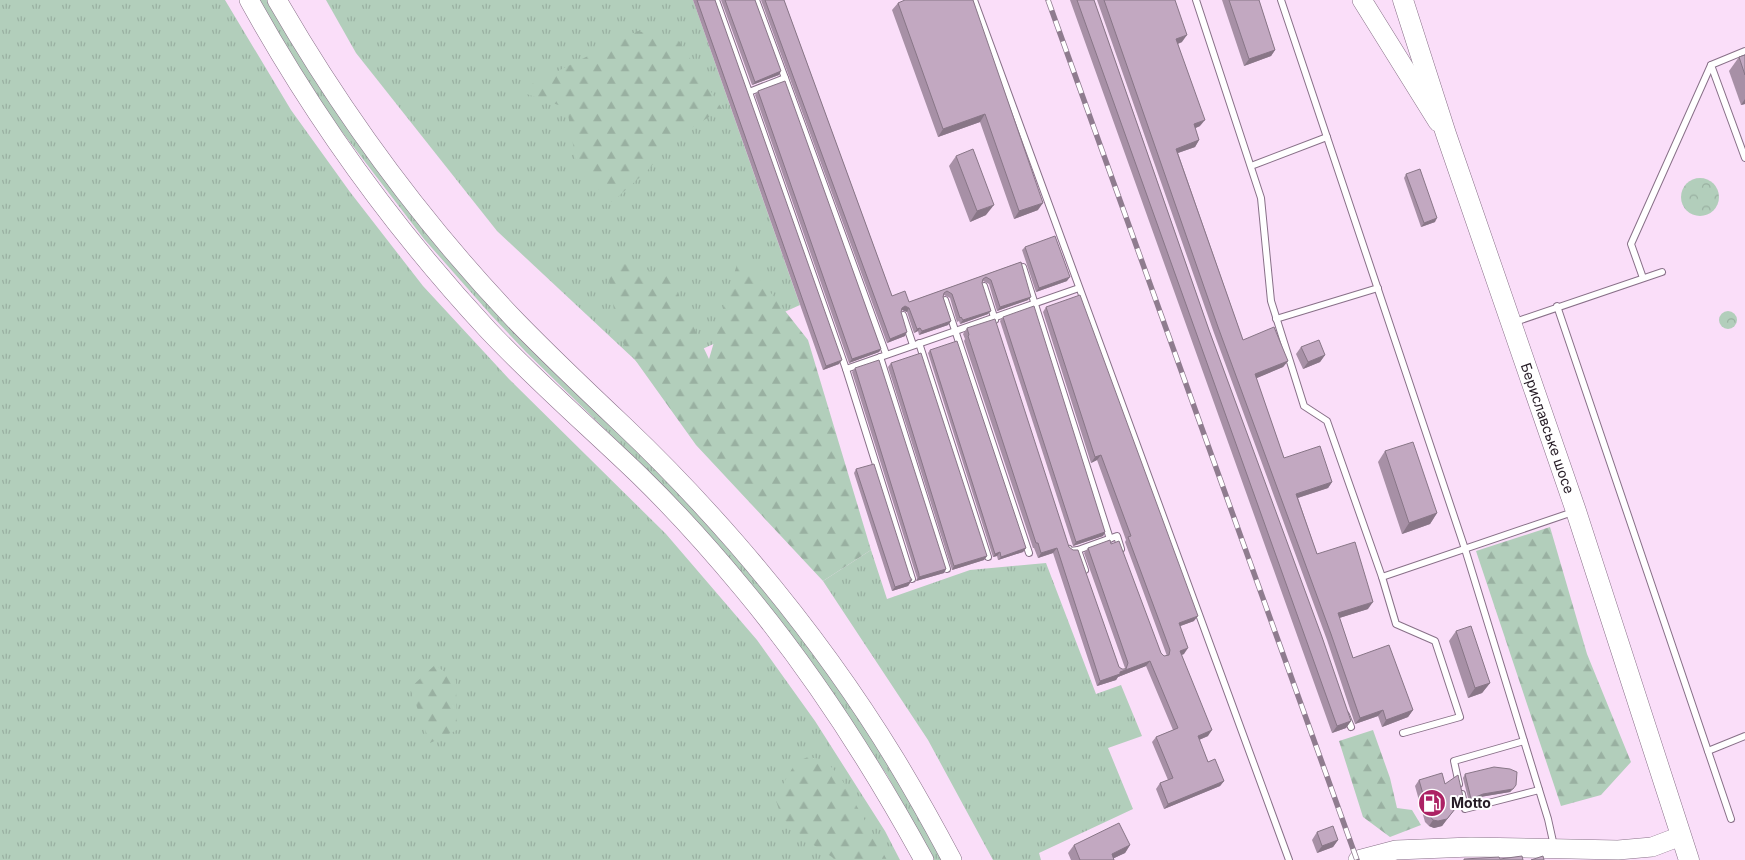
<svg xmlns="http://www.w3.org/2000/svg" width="1745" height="860" viewBox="0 0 1745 860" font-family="Inter,sans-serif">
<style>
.grass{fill:url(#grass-tufts)}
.forest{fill:url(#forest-firs)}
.park{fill:url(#park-crowns)}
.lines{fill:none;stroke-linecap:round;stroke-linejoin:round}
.lane-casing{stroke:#887088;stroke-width:8}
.secondary-casing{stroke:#887088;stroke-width:20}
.primary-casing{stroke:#887088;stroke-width:21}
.lane{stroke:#fff;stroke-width:6}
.secondary{stroke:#fff;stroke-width:19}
.primary{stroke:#fff;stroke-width:20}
.rail-casing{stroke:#8f7c8f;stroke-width:5.5}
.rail{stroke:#fff;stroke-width:4;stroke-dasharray:11;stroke-linecap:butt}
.wall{fill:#a790a6}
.shaded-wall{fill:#887687}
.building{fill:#c2a8c1;stroke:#887687}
.labels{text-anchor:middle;stroke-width:4;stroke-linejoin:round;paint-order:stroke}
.street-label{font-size:14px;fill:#261c26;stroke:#fff}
.poi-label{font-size:14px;font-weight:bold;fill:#261c26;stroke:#fff;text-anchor:start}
</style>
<defs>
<pattern id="grass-tufts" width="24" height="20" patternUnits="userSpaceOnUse" patternTransform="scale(1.25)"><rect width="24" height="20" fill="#b2cebb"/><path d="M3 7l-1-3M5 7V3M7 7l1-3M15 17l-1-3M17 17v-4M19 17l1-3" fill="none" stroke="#99b0a1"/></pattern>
<pattern id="forest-firs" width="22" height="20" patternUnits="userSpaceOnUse" patternTransform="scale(1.25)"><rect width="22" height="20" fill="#b2cebb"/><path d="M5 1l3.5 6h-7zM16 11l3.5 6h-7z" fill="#99b0a1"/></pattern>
<pattern id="park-crowns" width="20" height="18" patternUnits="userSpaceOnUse" patternTransform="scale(1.25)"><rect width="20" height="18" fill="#b2cebb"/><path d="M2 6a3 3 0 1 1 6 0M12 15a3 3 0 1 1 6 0" fill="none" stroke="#99b0a1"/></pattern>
</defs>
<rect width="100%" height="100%" fill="#fadef9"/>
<!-- grass -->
<g class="grass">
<polygon points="0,0 225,0 291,110 350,192 423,286 509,379 666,534 757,640 815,721 885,831 900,860 0,860"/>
<polygon points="257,0 268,0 289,38 335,107 699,512 808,643 894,769 942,860 933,860 887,775 808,658 660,483 526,352 491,315 424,239 333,120 299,69"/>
<polygon points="326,0 693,0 800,305 649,373 497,231 356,53"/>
<polygon points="871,550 887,599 970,570 1046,563 1096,694 1121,685 1142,736 1108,748 1133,809 1039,853 1041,860 993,860 928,740 823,581"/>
</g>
<!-- forest -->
<g class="forest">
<polygon points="638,31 679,41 722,109 675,138 647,171 612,202 577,169 567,108 518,91"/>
<polygon points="740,254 808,340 871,550 823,581 696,445 618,336 606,259 669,276 709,359"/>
<polygon points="1550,527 1587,654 1631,762 1601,795 1561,806 1476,551"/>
<polygon points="435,665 456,680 457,730 430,743 410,688"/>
<polygon points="1373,730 1390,778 1397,808 1412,810 1421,825 1390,837 1363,817 1339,741"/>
<polygon points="808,757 825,760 841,778 887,860 835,860 832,857 809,842 782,818 775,798 796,762"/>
</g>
<!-- park -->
<g class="park">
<circle cx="1700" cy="197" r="19"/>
<circle cx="1728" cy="320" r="9"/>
</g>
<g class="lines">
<!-- lane casing -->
<g class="lane-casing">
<g id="lane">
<polyline points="716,0 749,92"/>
<polyline points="756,0 785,78"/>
<polyline points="974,0 1289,860"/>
<polyline points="1196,0 1261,198 1271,301 1304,406 1327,421 1382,577 1573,512"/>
<polyline points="1281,0 1465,549 1548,819 1554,846"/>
<polyline points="1711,65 1745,158"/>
<polyline points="1251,166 1327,137"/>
<polyline points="1023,267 1110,539"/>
<polyline points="1643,278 1631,244 1711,65 1745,51"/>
<polyline points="984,286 995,320"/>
<polyline points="945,300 1029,553"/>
<polyline points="1557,306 1731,819"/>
<polyline points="903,315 913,345"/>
<polyline points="1276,319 1378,288"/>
<polyline points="1512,323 1662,272"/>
<polyline points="919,343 988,557"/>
<polyline points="886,354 785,78 749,92 846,369 1079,288"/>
<polyline points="880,357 947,569"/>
<polyline points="846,369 912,579"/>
<polyline points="1069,549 1070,551 1078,550 1085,570"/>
<polyline points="1078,550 1117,536 1121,549"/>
<polyline points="1382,577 1396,624 1435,641 1460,717 1403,733"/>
<polyline points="1346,715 1351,727"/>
<polyline points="1708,751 1745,736"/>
<polyline points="1459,784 1454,761 1524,741"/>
<polyline points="1462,794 1465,809 1539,790"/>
</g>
</g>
<!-- secondary casing -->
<g class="secondary-casing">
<g id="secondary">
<path d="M249 0C315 119 396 231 488 330 536 381 589 427 639 475 676 511 711 550 744 590 813 673 872 765 924 860"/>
<path d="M277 0C344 116 425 226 517 322 552 358 588 392 624 426 663 463 700 502 735 542 794 610 848 682 895 759 915 792 934 826 952 860"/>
<polyline points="1362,0 1438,122"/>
<polyline points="1358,860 1396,850 1471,847 1618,850 1652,847 1681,836"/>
</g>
</g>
<!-- primary casing -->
<g class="primary-casing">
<g id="primary">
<path id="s1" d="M1403 0 1446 134 1576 511 1689 860"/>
</g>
</g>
<!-- lane -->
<use href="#lane" class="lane"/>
<!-- secondary -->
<use href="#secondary" class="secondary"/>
<!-- primary -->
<use href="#primary" class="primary"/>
<!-- rail casing -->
<g class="rail-casing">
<polyline id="rail" points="1048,0 1357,860"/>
</g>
<!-- rail -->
<use href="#rail" class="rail"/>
</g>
<!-- wall -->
<g class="wall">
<polygon points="693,0 715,0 839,364 823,370"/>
<polygon points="721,0 755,0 779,75 752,85"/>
<polygon points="761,0 784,0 892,296 909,302 1021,262 1028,300 997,311 989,284 983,281 982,283 988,314 960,324 959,321 957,322 950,298 944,295 943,297 951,321 948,325 919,335 918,331 914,333 907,312 902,310 901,312 905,336 887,343"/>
<polygon points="973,0 1038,210 1014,219 980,122 938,137 892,10 898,3"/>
<polygon points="1070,0 1094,0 1209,330 1351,721 1346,728 1332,733"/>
<polygon points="1097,0 1175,0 1182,42 1178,44 1200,126 1195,128 1199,140 1195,147 1178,153 1243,340 1288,361 1283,367 1256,378 1284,458 1332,482 1328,488 1298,498 1317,554 1368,609 1339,618 1353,658 1413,710 1408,717 1382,727 1378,716 1355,724 1327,640 1214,333"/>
<polygon points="1222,0 1259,0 1275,50 1271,56 1244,66"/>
<polygon points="1745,55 1745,104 1741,105 1729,71 1739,57"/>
<polygon points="758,91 881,349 879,352 849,363 755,95"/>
<polygon points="956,156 986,215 970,222 949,166"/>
<polygon points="1406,174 1435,222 1421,227 1404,178"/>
<polygon points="1025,247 1067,281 1036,292 1022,250"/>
<polygon points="1046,307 1194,621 1180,626 1184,654 1181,655 1208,736 1199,740 1208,762 1224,781 1220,786 1164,809 1156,789 1160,783 1168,780 1152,742 1156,737 1173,730 1146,666 1118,677 1116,680 1097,686 1053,553 1038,558 1034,548 1033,548 964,341 965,339 963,334 967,328 1069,547 1119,667 1122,669 1124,669 1125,668 1084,553 1088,548 1111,544 1161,653 1164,656 1167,656 1125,542 1126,540 1097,460 1091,463 1043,312"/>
<polygon points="1003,317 1105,532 1103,536 1073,546 1000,321"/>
<polygon points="1301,347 1325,355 1320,362 1303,369 1296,354"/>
<polygon points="930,350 1026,548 1023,552 998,560 997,556 993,557 928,353"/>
<polygon points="891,363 987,556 984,560 952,570 888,367"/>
<polygon points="855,368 946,569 944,573 916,581 917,578 852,372"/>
<polygon points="1385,451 1437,513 1430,524 1402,534 1378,462"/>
<polygon points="856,469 910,577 912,580 908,586 892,591 854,473"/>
<polygon points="1456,631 1490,683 1482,693 1468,698 1449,641"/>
<polygon points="1465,774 1516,785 1510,792 1480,797 1469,802 1463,778"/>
<polygon points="1419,780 1445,784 1460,807 1454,810 1442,826 1434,828 1429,826 1425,822 1415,786"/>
<polygon points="1317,832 1338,840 1333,847 1317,853 1312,840"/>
<polygon points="1074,845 1130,845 1125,853 1114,858 1114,860 1071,860 1068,853"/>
</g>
<!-- shaded-wall -->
<g class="shaded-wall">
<polygon points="1187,35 1182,42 1171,46 1176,39"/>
<polygon points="1275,50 1271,56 1244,66 1249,59"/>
<polygon points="781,71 779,75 752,85 755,82"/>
<polygon points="1745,99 1745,104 1741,105"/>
<polygon points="985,114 980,122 938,137 943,129"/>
<polygon points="1205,120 1200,126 1189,131 1194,124"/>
<polygon points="1199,140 1195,147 1172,155 1176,149"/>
<polygon points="1043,203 1038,210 1014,219 1019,211"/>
<polygon points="994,205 986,215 970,222 977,211"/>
<polygon points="1437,218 1435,222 1421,227 1424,223"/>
<polygon points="1070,277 1067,281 1036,292 1039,288"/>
<polygon points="1031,297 1028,300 997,311 1000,307"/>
<polygon points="905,306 909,308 907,312 902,310 899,312 902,308"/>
<polygon points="991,311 988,314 960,324 963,320"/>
<polygon points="951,321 948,325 919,335 922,331"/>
<polygon points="920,328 918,331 914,333 917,329"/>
<polygon points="907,332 905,336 887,343 890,339"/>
<polygon points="881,349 879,352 849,363 852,359"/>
<polygon points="1325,355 1320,362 1303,369 1308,362"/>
<polygon points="842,360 839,364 823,370 826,366"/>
<polygon points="1288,361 1283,367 1250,381 1255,374"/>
<polygon points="1101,455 1097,460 1091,463 1095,457"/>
<polygon points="1332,482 1328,488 1291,500 1296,494"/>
<polygon points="1437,513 1430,524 1402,534 1409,523"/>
<polygon points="1105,532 1103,536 1073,546 1076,542"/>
<polygon points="1026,548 1023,552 998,560 1001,557"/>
<polygon points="1057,548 1053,553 1038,558 1041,553"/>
<polygon points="1000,552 997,556 993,557 995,554"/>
<polygon points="987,556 984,560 952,570 954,566"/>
<polygon points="946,569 944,573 916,581 919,577"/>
<polygon points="912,580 908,586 892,591 895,587"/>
<polygon points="1373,602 1368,609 1333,620 1338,613"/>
<polygon points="1198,616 1194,621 1175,628 1179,623"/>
<polygon points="1188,648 1184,654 1176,657 1180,651"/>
<polygon points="1150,661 1146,666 1118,677 1116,680 1097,686 1100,681 1120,672"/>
<polygon points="1490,683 1482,693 1468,698 1475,688"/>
<polygon points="1383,710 1378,716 1355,724 1360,718"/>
<polygon points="1413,710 1408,717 1382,727 1386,720"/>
<polygon points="1351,721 1346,728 1332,733 1337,726"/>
<polygon points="1212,730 1208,736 1194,742 1198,736"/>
<polygon points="1224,781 1220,786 1164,809 1168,804"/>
<polygon points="1513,789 1510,792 1480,797 1469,802 1471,799 1483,794"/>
<polygon points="1464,801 1460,807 1454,810 1442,826 1434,828 1429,826 1433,820"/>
<polygon points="1338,840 1333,847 1317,853 1322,846"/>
<polygon points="1130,845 1125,853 1110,860 1112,854"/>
</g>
<!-- building -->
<g class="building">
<polygon points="697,0 715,0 842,360 826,366"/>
<polygon points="725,0 755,0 781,71 755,82"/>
<polygon points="765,0 784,0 892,296 905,291 909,302 1021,262 1031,297 1000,307 991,280 986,277 983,279 982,283 991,311 963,320 961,317 960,318 952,294 947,291 944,293 943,297 951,321 922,331 920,328 917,329 909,308 905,306 902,308 901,312 907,332 890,339"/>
<polygon points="905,0 973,0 1043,203 1019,211 985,114 943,129 898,3"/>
<polygon points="1077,0 1094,0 1209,330 1322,637 1351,721 1337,726"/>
<polygon points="1104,0 1175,0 1187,35 1176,39 1205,120 1194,124 1199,140 1176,149 1243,340 1274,327 1288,361 1255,374 1284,458 1320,446 1332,482 1296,494 1317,554 1355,542 1373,602 1338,613 1353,658 1389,645 1413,710 1386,720 1383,710 1360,718 1331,634 1218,327"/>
<polygon points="1229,0 1259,0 1275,50 1249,59"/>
<polygon points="1745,55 1745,75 1739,57"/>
<polygon points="785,81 881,349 852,359 758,91"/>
<polygon points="973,149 994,205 977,211 956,156"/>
<polygon points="1420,169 1437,218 1424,223 1406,174"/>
<polygon points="1055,236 1070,277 1039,288 1025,247"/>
<polygon points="1080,295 1198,616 1179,623 1188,648 1180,651 1212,730 1198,736 1208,762 1215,759 1224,781 1168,804 1160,783 1173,778 1156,737 1178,728 1150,661 1120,672 1120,674 1100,681 1057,548 1041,553 1038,543 1036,543 968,336 969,335 967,328 995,319 1069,547 1073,550 1078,550 1119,667 1122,669 1126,669 1128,663 1088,548 1110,540 1111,544 1119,541 1161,653 1164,656 1169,655 1170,650 1128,537 1131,536 1101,455 1095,457 1046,307"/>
<polygon points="1034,306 1105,532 1076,542 1003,317"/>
<polygon points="1319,340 1325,355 1308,362 1301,347"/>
<polygon points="957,341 1026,548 1001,557 1000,552 995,554 930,350"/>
<polygon points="921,353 987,556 954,566 891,363"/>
<polygon points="879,360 946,569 919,577 919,574 855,368"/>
<polygon points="1413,442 1437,513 1409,523 1385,451"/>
<polygon points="874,464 910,577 912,580 910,580 910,582 895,587 856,469"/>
<polygon points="1471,626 1490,683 1475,688 1456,631"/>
<polygon points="1494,767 1510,769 1517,772 1516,785 1513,789 1483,794 1471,799 1465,774"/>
<polygon points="1442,773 1445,784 1458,775 1464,801 1459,804 1447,819 1438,821 1433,820 1429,815 1419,780"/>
<polygon points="1119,823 1130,845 1112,854 1114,860 1080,860 1074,845"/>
<polygon points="1333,826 1338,840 1322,846 1317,832"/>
<polygon points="1522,856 1523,860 1464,860 1464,859 1499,857 1500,859"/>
<polygon points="1543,856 1544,860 1531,860"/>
</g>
<!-- icons -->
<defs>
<g id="fuel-disc" transform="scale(1.4375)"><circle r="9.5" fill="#ac2264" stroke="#fff"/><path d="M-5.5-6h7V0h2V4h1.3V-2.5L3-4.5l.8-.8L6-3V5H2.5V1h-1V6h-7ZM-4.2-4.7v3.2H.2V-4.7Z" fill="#fff"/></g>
</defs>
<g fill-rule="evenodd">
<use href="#fuel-disc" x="1432" y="803"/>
</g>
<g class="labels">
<!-- street labels -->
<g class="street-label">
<text dy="5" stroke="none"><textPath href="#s1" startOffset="452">Бериславське шосе</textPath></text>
</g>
<!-- poi labels -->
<g class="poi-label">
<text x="1451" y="808">Motto</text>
</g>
</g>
</svg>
